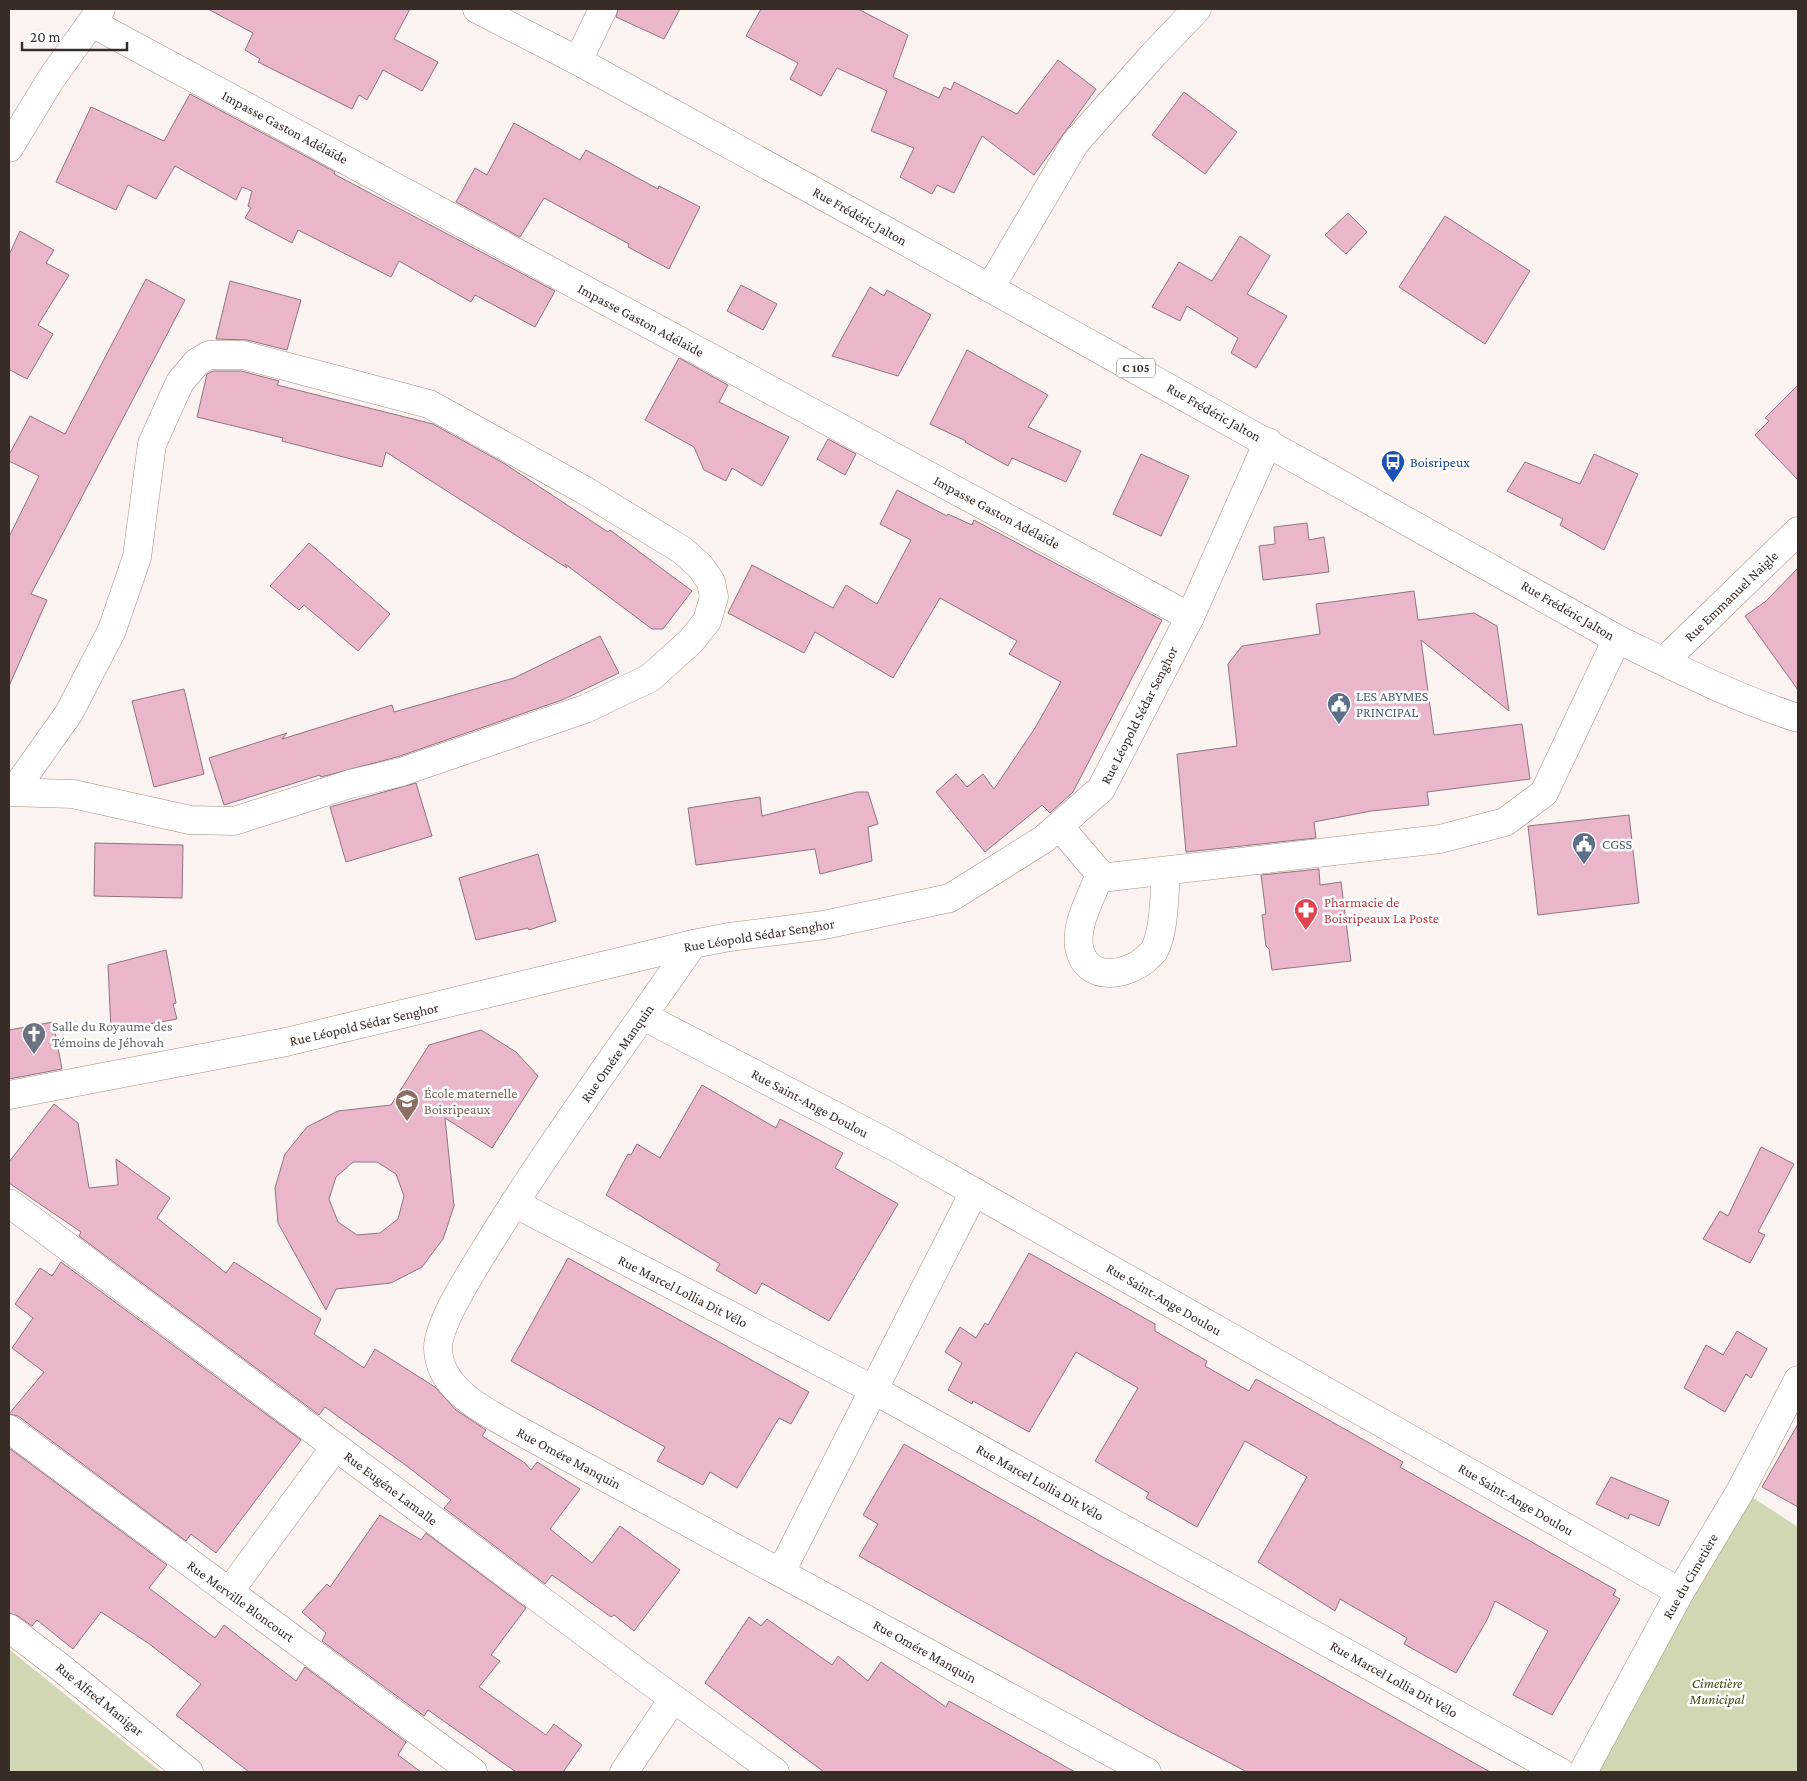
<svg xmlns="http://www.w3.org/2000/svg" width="1807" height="1781" viewBox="0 0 1807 1781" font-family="'Crimson Pro',serif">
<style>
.green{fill:#d1d7b2}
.building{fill:#e9b6ca;stroke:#92747f;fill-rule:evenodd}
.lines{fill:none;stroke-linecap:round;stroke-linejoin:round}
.minor-casing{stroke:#ab8d7e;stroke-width:29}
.major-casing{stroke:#ab8d7e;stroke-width:29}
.minor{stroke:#fff;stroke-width:28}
.major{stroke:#fff;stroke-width:28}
.labels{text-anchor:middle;stroke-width:5;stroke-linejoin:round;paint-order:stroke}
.shield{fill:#fff;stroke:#746b67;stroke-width:1}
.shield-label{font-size:12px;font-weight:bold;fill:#382c26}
.street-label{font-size:14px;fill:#382c26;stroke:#fff}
.transit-label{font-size:14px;fill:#164399;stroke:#fff;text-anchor:start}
.service-label{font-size:14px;fill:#4e5e75;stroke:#fff;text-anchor:start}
.health-label{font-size:14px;fill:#be3a42;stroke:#fff;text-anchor:start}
.worship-label{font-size:14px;fill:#5b616d;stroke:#fff;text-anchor:start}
.education-label{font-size:14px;fill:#785e54;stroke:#fff;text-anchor:start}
.park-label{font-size:14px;font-style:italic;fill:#464c15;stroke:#fff}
</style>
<rect width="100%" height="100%" fill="#faf3f0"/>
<!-- green -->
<g class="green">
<polygon points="1741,1490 1798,1527 1798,1772 1583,1772"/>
<polygon points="10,1650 161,1772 9,1772"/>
</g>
<!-- building -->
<g class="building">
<polygon points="208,9 410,9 394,39 438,62 422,91 383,70 367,100 359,95 352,109 258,62 260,59 245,50 253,33"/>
<polygon points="618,9 680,9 664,39 616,17"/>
<polygon points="761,9 858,9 908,35 893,77 939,98 944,87 951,90 954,82 1017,114 1058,60 1096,89 1034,175 982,136 954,193 937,185 932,194 900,177 914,148 871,131 887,91 837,68 821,96 790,79 798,63 746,36"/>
<polygon points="1184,92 1237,132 1205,174 1152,135"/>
<polygon points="190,94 335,172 334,174 555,291 535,327 475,295 471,302 399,261 391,277 298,230 292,243 245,218 251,208 248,206 252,191 242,187 236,200 175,166 156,199 128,185 116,210 56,182 91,107 164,141"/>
<polygon points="514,123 580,160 586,150 658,189 659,186 700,207 669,269 628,247 629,244 544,198 520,237 456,202 475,168 487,175"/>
<polygon points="1348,213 1367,232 1346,254 1325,235"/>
<polygon points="1445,216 1530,271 1485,344 1399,287"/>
<polygon points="20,231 54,250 46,263 69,275 38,325 53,334 27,379 10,370 9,373 9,255"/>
<polygon points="1240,236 1270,256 1247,294 1287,316 1256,368 1231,353 1238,338 1187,306 1180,321 1152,307 1179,262 1212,281"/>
<polygon points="146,279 185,300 31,594 47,600 9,686 9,537 39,476 9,461 9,455 30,416 65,434"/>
<polygon points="230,281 301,300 287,350 247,340 216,339"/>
<polygon points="741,285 777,304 763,330 727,311"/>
<polygon points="870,287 884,296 887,290 931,315 898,376 832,356"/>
<polygon points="967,350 1048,395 1028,427 1081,451 1066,482 1012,458 1008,466 965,442 966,441 930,424"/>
<polygon points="679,358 728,385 719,402 789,437 762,486 732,468 726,481 704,470 694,447 645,420"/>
<polygon points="213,371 241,371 279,381 277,385 433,424 505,464 608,532 610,530 692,591 663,629 652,629 565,564 567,568 386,452 382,467 282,441 283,438 197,417 207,374"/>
<polygon points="1798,385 1798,480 1755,435 1769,421 1765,418"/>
<polygon points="828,439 856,454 845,475 817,459"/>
<polygon points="1141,454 1189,476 1161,536 1113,514"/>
<polygon points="1594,454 1638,474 1604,550 1560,525 1563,519 1507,491 1525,462 1580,484"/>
<polygon points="897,490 947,516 948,514 972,525 974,520 1162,620 1073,792 1050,813 1042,805 985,852 936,792 956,774 967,787 983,774 994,789 1035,728 1061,682 1009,654 1017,641 940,598 893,678 815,632 804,653 728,613 752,565 833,608 846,585 877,604 911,540 880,524"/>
<polygon points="1307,523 1309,540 1324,537 1329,572 1263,580 1259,546 1275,544 1274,527"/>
<polygon points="309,543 390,614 358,651 304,605 299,610 270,586"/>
<polygon points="1798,568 1798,690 1745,616 1766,601"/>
<polygon points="1414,591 1418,620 1474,613 1497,626 1509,711 1421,640 1434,735 1522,724 1530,779 1427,792 1429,805 1371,811 1314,822 1316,838 1186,852 1177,754 1237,746 1228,664 1242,646 1320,634 1316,604"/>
<polygon points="600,636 619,673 562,700 397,757 321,777 320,775 224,805 209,758 287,733 282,739 392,705 394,712 514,678"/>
<polygon points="184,689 204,774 154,787 132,701"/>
<polygon points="416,783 432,836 346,862 330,807"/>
<polygon points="857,792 868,792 878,824 868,827 872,861 820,874 815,849 696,865 688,808 760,797 762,816"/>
<polygon points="1629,815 1639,903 1538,915 1528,826"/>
<polygon points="95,843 183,845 182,898 94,896"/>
<polygon points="538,854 556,921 529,930 528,928 476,940 459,878"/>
<polygon points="1319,869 1320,885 1341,882 1351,961 1272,970 1269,949 1266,946 1262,915 1266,914 1261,875"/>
<polygon points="166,950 176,1003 173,1004 177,1019 111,1031 108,965"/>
<polygon points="53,1022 62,1069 9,1079 9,1030"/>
<path d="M481 1030 516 1052 538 1076 492 1148 445 1118 454 1206 443 1239 422 1267 391 1283 336 1289 326 1310 278 1223 275 1188 285 1154 307 1127 338 1111 391 1105 429 1045ZM353 1162H377L396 1174 404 1196 398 1219 380 1233 357 1235 338 1222 329 1199 336 1177Z"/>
<polygon points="702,1085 776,1128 780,1119 843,1153 835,1168 898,1204 829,1321 762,1283 756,1294 716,1270 720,1264 606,1195 628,1154 631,1155 637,1144 660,1158"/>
<polygon points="54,1104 78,1123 89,1188 118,1185 116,1159 170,1198 157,1218 226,1273 234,1262 321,1319 314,1334 364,1368 375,1349 435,1387 456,1410 486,1430 482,1436 525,1463 531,1470 537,1462 580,1489 550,1529 592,1563 620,1526 680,1570 634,1631 614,1615 611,1617 552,1575 545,1584 444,1508 451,1500 404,1464 325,1407 319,1415 79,1236 81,1232 9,1183 9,1162"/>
<polygon points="1761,1147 1794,1164 1758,1232 1765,1235 1750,1263 1703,1239 1720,1211 1728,1216"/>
<polygon points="1029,1253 1155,1324 1155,1331 1207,1361 1205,1366 1249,1391 1256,1379 1403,1462 1400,1467 1616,1590 1613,1595 1620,1599 1552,1715 1513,1695 1548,1631 1495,1601 1487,1620 1456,1673 1404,1644 1407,1638 1340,1599 1335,1611 1258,1562 1307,1477 1245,1441 1197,1527 1146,1498 1149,1493 1095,1461 1138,1388 1076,1352 1029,1432 973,1401 972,1404 948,1390 962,1363 945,1352 960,1327 976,1338 985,1323 988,1325"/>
<polygon points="568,1258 809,1392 791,1424 779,1418 737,1488 710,1472 703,1485 657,1461 665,1447 511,1361"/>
<polygon points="61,1262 301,1440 216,1553 191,1534 186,1541 18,1416 9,1414 44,1372 12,1348 33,1318 15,1304 40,1268 52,1276"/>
<polygon points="1737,1331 1767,1349 1751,1378 1746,1374 1725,1412 1684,1388 1706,1345 1723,1355"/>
<polygon points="1798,1424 1798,1507 1762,1487"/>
<polygon points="904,1444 1101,1556 1230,1625 1490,1772 1247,1772 1165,1729 859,1556 878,1524 863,1515"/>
<polygon points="9,1448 167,1565 149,1588 215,1638 224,1625 296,1681 305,1667 406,1742 398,1755 421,1772 249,1772 176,1715 201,1684 148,1643 101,1612 73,1649 37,1620 32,1626 18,1616 9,1613"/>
<polygon points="1611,1477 1669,1501 1659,1526 1630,1514 1628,1519 1596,1504"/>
<polygon points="380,1515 421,1540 426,1533 526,1608 491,1655 500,1661 479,1687 546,1735 554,1724 582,1745 563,1772 516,1772 428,1710 424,1716 322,1641 326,1633 302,1612 327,1584 330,1587"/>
<polygon points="749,1617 761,1626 767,1619 832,1665 838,1656 868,1681 881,1662 946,1707 949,1701 1075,1772 824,1772 705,1683"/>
</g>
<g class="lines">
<!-- minor casing -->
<g class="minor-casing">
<g id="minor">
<polyline points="92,23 1190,617"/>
<polyline points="578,61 603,9"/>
<polyline points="9,148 51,79 101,9"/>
<polyline points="990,288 1075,143 1154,54 1197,9"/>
<polyline points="1664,661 1798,531"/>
<polyline points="9,792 73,794 190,820 234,821 350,784 401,772 585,709 650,678 691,641 707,621 714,597 711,582 700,566 682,550 584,490 429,404 243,355 209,355 197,362 180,382 152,444 137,557 112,630 69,713 13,792"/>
<polyline points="1059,826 1100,874 1109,877 1440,839 1505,822 1544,793 1617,639"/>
<path d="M1100 874C1092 896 1073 927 1080 951 1089 983 1127 975 1146 959 1148 956 1152 954 1154 951 1165 930 1164 895 1166 872"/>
<path d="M693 944C622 1046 548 1147 483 1253 470 1274 438 1324 438 1348 439 1391 487 1412 518 1430L1147 1772"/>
<polyline points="643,1016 895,1147 1680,1592"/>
<polyline points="9,1095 286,1042 693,944 729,937 824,925 950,898 1044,839 1101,789 1190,617 1268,442"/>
<polyline points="9,1203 648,1680 775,1772"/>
<polyline points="514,1203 874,1390 1560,1772"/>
<polyline points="9,1429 473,1772"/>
<polyline points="781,1572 974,1192"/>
<polyline points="229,1592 335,1447"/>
<polyline points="9,1628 60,1667 189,1772"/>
<polyline points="624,1772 673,1699"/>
<polyline points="1583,1772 1680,1592 1741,1490 1798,1380"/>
</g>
</g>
<!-- major casing -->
<g class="major-casing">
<path id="major" d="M477 9 578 61 990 288 1617 639C1677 668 1735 698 1798 718"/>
</g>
<!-- minor -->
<use href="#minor" class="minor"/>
<!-- major -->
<use href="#major" class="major"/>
</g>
<!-- icons -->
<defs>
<g id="bus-pin" transform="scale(1.25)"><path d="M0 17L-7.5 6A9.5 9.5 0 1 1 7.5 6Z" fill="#1a4fb4" stroke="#fff"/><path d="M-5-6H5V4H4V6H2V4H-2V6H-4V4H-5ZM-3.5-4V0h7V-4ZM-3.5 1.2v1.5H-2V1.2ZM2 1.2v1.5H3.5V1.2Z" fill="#fff"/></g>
<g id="civic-pin" transform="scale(1.25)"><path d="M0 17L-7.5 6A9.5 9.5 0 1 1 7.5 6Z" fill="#5c6f8a" stroke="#fff"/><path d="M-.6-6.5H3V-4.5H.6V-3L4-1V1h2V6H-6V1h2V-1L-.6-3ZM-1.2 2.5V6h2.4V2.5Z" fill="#fff"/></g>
<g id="pharmacy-pin" transform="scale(1.25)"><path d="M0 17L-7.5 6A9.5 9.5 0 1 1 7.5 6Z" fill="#e0444e" stroke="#fff"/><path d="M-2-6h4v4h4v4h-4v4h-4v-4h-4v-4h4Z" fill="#fff"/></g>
<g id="church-pin" transform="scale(1.25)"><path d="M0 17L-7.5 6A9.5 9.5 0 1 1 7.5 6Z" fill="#6b7280" stroke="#fff"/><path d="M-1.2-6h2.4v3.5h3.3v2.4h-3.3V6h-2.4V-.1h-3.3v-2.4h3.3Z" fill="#fff"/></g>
<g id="school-pin" transform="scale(1.25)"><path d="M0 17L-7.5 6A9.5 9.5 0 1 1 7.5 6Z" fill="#8d6e63" stroke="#fff"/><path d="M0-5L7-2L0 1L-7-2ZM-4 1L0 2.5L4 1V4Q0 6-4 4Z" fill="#fff"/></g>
</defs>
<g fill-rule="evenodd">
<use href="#bus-pin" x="1393" y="462"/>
<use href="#civic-pin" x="1339" y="704"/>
<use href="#civic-pin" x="1584" y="844"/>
<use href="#pharmacy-pin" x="1306" y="910"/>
<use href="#church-pin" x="34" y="1034"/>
<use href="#school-pin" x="407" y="1101"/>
</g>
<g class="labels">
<!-- shield labels -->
<rect class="shield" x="1117" y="358.5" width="38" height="19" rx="4"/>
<g class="shield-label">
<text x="1136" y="372">C 105</text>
</g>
<!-- street labels -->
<g class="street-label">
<text transform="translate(285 127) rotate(28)" y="5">Impasse Gaston Adélaïde</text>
<text transform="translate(860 216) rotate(29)" y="5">Rue Frédéric Jalton</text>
<text transform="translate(641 320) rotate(28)" y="5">Impasse Gaston Adélaïde</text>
<text transform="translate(1214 412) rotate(29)" y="5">Rue Frédéric Jalton</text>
<text transform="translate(997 512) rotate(28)" y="5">Impasse Gaston Adélaïde</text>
<text transform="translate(1731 596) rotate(-44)" y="5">Rue Emmanuel Naigle</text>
<text transform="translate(1568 610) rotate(30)" y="5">Rue Frédéric Jalton</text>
<text transform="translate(1139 715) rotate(-63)" y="5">Rue Léopold Sédar Senghor</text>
<text transform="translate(759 935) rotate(-9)" y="5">Rue Léopold Sédar Senghor</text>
<text transform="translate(364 1024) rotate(-13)" y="5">Rue Léopold Sédar Senghor</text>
<text transform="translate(617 1053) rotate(-55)" y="5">Rue Omére Manquin</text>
<text transform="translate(810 1103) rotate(28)" y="5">Rue Saint-Ange Doulou</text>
<text transform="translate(683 1291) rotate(27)" y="5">Rue Marcel Lollia Dit Vélo</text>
<text transform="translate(1164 1299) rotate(30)" y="5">Rue Saint-Ange Doulou</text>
<text transform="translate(569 1458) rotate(28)" y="5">Rue Omére Manquin</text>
<text transform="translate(1040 1482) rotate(29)" y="5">Rue Marcel Lollia Dit Vélo</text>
<text transform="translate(391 1488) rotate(37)" y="5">Rue Eugéne Lamalle</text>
<text transform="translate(1516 1499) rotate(30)" y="5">Rue Saint-Ange Doulou</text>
<text transform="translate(1690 1576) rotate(-60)" y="5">Rue du Cimetière</text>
<text transform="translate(241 1601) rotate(36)" y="5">Rue Merville Bloncourt</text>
<text transform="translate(925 1651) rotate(29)" y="5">Rue Omére Manquin</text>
<text transform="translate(1394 1679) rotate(29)" y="5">Rue Marcel Lollia Dit Vélo</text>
<text transform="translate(100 1699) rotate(39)" y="5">Rue Alfred Manigar</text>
</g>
<!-- transit labels -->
<g class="transit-label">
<text x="1410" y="467">Boisripeux</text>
</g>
<!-- service labels -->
<g class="service-label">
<text x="1356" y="701">LES ABYMES<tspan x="1356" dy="16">PRINCIPAL</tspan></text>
<text x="1602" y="849">CGSS</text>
</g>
<!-- health labels -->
<g class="health-label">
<text x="1324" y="907">Pharmacie de<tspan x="1324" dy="16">Boisripeaux La Poste</tspan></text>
</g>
<!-- worship labels -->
<g class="worship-label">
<text x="52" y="1031">Salle du Royaume des<tspan x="52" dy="16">Témoins de Jéhovah</tspan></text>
</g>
<!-- education labels -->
<g class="education-label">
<text x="424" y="1098">École maternelle<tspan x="424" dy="16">Boisripeaux</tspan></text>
</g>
<!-- park labels -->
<g class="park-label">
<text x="1717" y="1688">Cimetière<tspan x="1717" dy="16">Municipal</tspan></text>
</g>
</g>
<!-- border -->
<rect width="1807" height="1781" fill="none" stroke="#382c26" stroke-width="20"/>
<!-- scale -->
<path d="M22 42v8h105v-8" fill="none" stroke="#382c26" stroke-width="2.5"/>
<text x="30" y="42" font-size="15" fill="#382c26" stroke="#ffffff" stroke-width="4" paint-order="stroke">20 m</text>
</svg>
